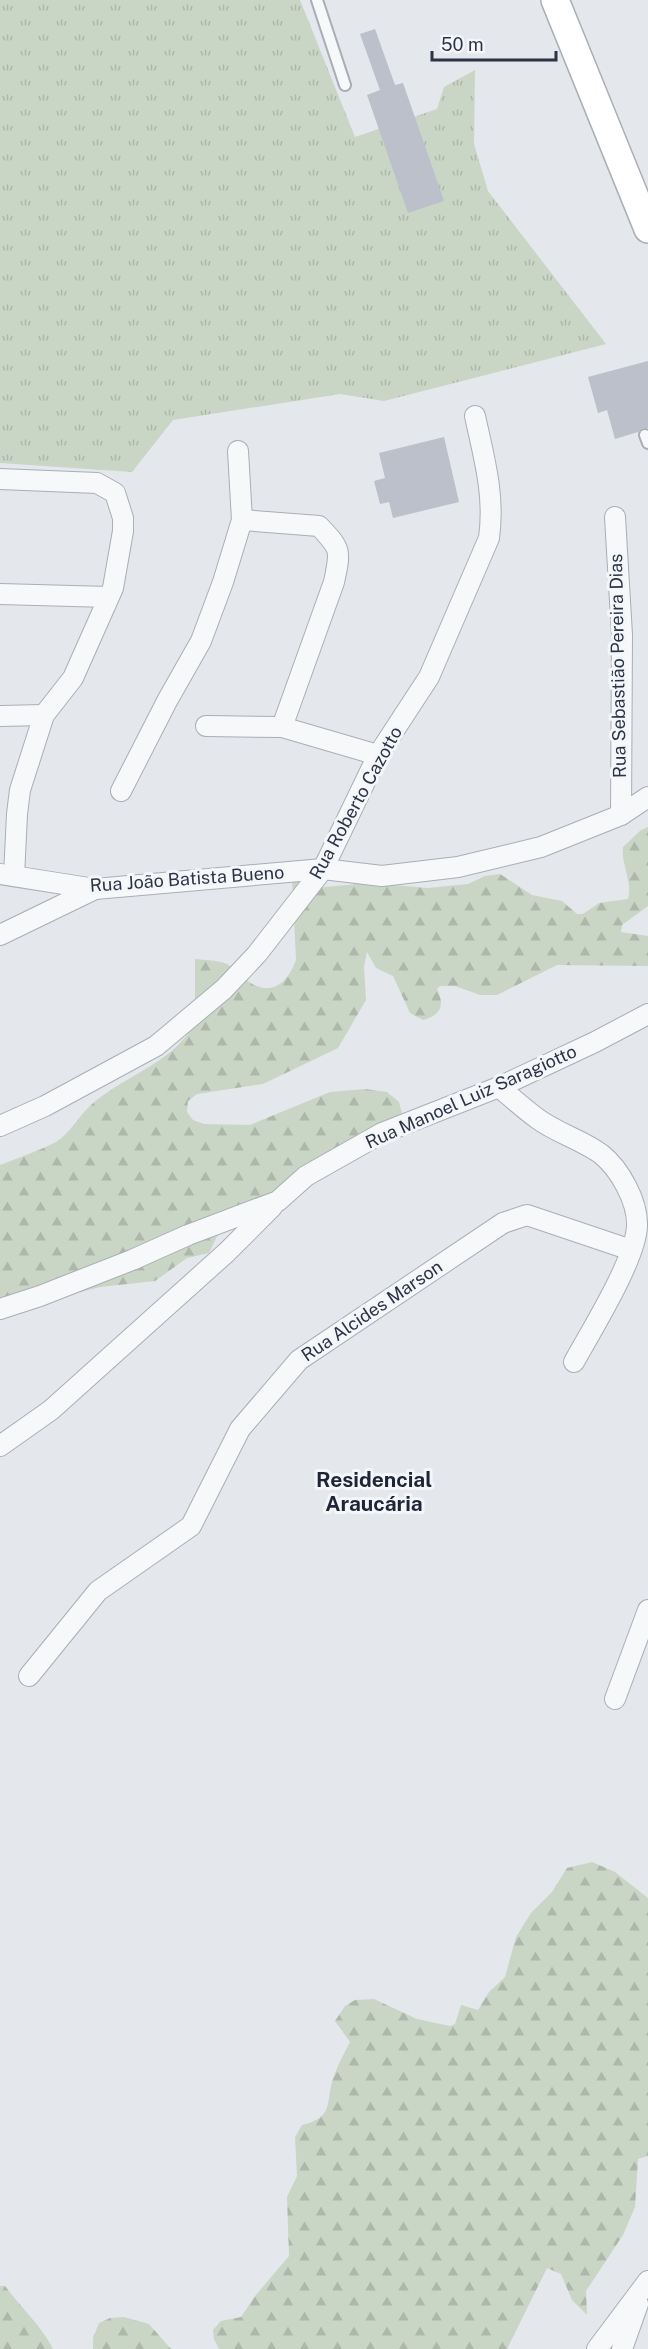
<svg xmlns="http://www.w3.org/2000/svg" width="648" height="2349" viewBox="0 0 648 2349" font-family="'Public Sans',sans-serif">
<style>
.grass{fill:url(#grass-tufts)}
.forest{fill:url(#forest-firs)}
.building{fill:#bbc0ca}
.lines{fill:none;stroke-linecap:round;stroke-linejoin:round}
.lane-casing{stroke:#a9aeb7;stroke-width:14}
.street-casing{stroke:#a9aeb7;stroke-width:22}
.secondary-casing{stroke:#a9aeb7;stroke-width:30}
.lane{stroke:#f7f8fa;stroke-width:10}
.street{stroke:#f7f8fa;stroke-width:20}
.secondary{stroke:#fff;stroke-width:27}
.labels{text-anchor:middle;stroke-width:6;stroke-linejoin:round;paint-order:stroke}
.street-label{font-size:18px;fill:#2b3445;stroke:#f4f6f9}
.quarter-label{font-size:21px;font-weight:bold;fill:#1d2536;stroke:#f4f6f9}
</style>
<defs>
<pattern id="grass-tufts" width="24" height="20" patternUnits="userSpaceOnUse" patternTransform="scale(1.5)"><rect width="24" height="20" fill="#c9d6c5"/><path d="M3 7l-1-3M5 7V3M7 7l1-3M15 17l-1-3M17 17v-4M19 17l1-3" fill="none" stroke="#adb8ab"/></pattern>
<pattern id="forest-firs" width="22" height="20" patternUnits="userSpaceOnUse" patternTransform="scale(1.5)"><rect width="22" height="20" fill="#c9d6c5"/><path d="M5 1l3.5 6h-7zM16 11l3.5 6h-7z" fill="#adb8ab"/></pattern>
</defs>
<rect width="100%" height="100%" fill="#e4e7ec"/>
<!-- grass -->
<polygon class="grass" points="0,0 300,0 355,137 437,109 444,87 475,70 474,144 488,191 606,344 384,401 340,394 173,420 132,472 0,463"/>
<!-- forest -->
<g class="forest">
<path d="M648 827V906L622 925 621 932 648 936V966L557 965 497 995H480L455 986H440L437 989C445 1005 441 1015 423 1020L410 1013 393 976 376 968 367 952 364 967 366 1000 338 1048 263 1084 197 1094 188 1101 187 1112 193 1120 204 1124 250 1125 330 1092 365 1089 387 1092 399 1102 403 1117 219 1232 209 1253 187 1258 155 1281 100 1287 0 1313V1165C18 1158 38 1151 56 1142 69 1134 79 1116 91 1105 127 1073 178 1063 199 1015L195 1002V959C204 960 219 960 227 964 237 969 244 980 254 985 276 995 289 979 296 960L292 879 314 888 369 883 428 888 468 884 485 876 500 874 532 895 562 901 577 914H583L599 903 628 899C633 882 621 865 623 847L641 830Z"/>
<path d="M592 1862 615 1872 648 1898V2156L638 2159 635 2207 623 2235 586 2291 587 2315 572 2300 561 2274 547 2268 507 2349H219L214 2339 213 2330 221 2321 241 2317 255 2296 289 2256 287 2197 297 2176 295 2137 302 2125C337 2117 324 2099 335 2073 339 2062 345 2052 350 2042L335 2021 345 2006 355 2000 374 1999 417 2019 450 2026 455 2024 461 2005 478 2010 489 1992 505 1977 516 1937 531 1913 552 1892 567 1868Z"/>
<path d="M0 2286H5C21 2308 41 2325 53 2349H0Z"/>
<polygon points="124,2317 149,2324 171,2349 93,2349 93,2338 99,2323 110,2318"/>
</g>
<!-- building -->
<g class="building">
<polygon points="375,29 395,85 403,83 444,201 408,213 367,95 380,90 360,34"/>
<polygon points="648,361 648,428 643,428 638,432 615,439 607,410 598,413 588,377"/>
<polygon points="444,437 459,502 393,518 389,502 380,504 374,481 385,478 379,453"/>
</g>
<g class="lines">
<!-- lane casing -->
<g class="lane-casing">
<g id="lane">
<polyline points="317,0 345,85"/>
<polyline points="645,435 648,443"/>
</g>
</g>
<!-- street casing -->
<g class="street-casing">
<g id="street">
<polyline points="0,479 97,483 115,493 123,518 123,531 113,588 73,678 44,715 20,790 17,814 14,876"/>
<polyline points="615,517 622,635 621,815"/>
<path d="M242 520 319 526C341 549 341 550 334 582L282 727"/>
<polyline points="0,594 108,597"/>
<polyline points="0,716 44,715"/>
<polyline points="206,726 282,727 378,755"/>
<polyline points="121,791 167,701 201,641 223,582 242,520 238,451"/>
<polyline points="0,874 95,889 323,869 382,876 458,867 541,847 621,815 648,797"/>
<polyline points="0,935 95,889"/>
<path d="M499 1087C511 1097 524 1109 538 1119 557 1133 582 1140 601 1154 620 1169 638 1202 637 1226 636 1259 591 1331 574 1362"/>
<path d="M0 1126 45 1106 156 1046 224 989 257 954 323 869 378 755 429 677 489 538C495 495 484 458 475 416"/>
<polyline points="0,1309 40,1296 132,1260 188,1235 278,1201 306,1176 382,1133 499,1087 595,1042 648,1014"/>
<polyline points="0,1446 51,1410 227,1252 272,1207"/>
<polyline points="29,1676 98,1591 191,1526 240,1429 299,1360 503,1223 527,1215 631,1250"/>
<polyline points="615,1699 648,1610"/>
<polyline points="597,2349 648,2281"/>
<polyline points="622,2349 638,2304"/>
</g>
</g>
<!-- secondary casing -->
<g class="secondary-casing">
<polyline id="secondary" points="555,0 648,229"/>
</g>
<!-- lane -->
<use href="#lane" class="lane"/>
<!-- street -->
<use href="#street" class="street"/>
<!-- secondary -->
<use href="#secondary" class="secondary"/>
</g>
<g class="labels">
<!-- street labels -->
<g class="street-label">
<text transform="translate(618 666) rotate(-91)" y="6">Rua Sebastião Pereira Dias</text>
<text transform="translate(356 803) rotate(-61)" y="6">Rua Roberto Cazotto</text>
<text transform="translate(187 879) rotate(-4)" y="6">Rua João Batista Bueno</text>
<text transform="translate(471 1097) rotate(-24)" y="6">Rua Manoel Luiz Saragiotto</text>
<text transform="translate(372 1311) rotate(-34)" y="6">Rua Alcides Marson</text>
</g>
<!-- quarter labels -->
<g class="quarter-label">
<text x="374" y="1487">Residencial<tspan x="374" dy="24">Araucária</tspan></text>
</g>
</g>
<!-- scale -->
<path d="M432 51v9h124v-9" fill="none" stroke="#2b3445" stroke-width="3"/>
<text x="441" y="51" font-size="18" fill="#2b3445" stroke="#f4f6f9" stroke-width="4.5" paint-order="stroke">50 m</text>
</svg>
